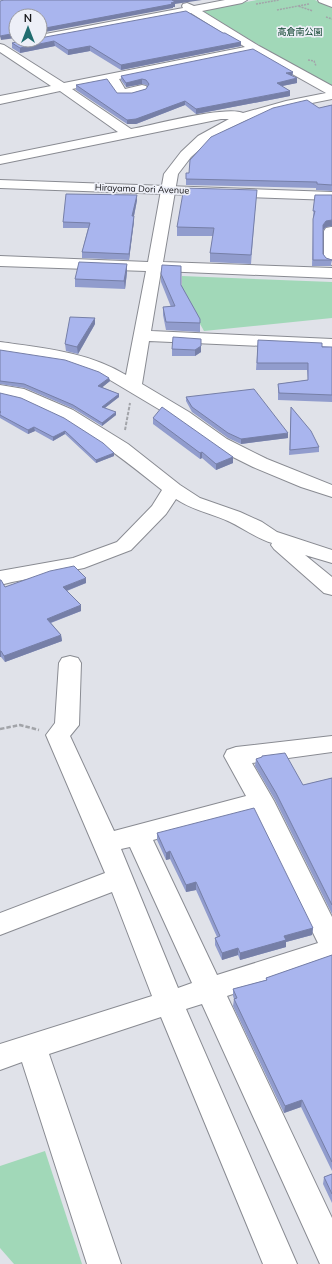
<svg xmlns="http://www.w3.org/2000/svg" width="332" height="1264" viewBox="0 0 332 1264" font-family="Mulish,'Noto Sans JP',sans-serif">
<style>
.green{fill:#a1d8b8}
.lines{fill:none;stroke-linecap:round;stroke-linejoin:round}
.minor-casing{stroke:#898b92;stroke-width:2}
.major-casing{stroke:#898b92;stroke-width:2}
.path-far2{stroke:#a2a4a9;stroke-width:1.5;stroke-dasharray:2 1;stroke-linecap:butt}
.path-far1{stroke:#a2a4a9;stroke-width:2;stroke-dasharray:3.5 1.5;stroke-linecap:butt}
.path{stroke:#a2a4a9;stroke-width:2.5;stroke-dasharray:4.5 2;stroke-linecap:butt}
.minor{fill:#fff;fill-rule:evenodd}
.major{fill:#fff;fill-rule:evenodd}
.wall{fill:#919ccd}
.shaded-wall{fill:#767fa7}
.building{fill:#a9b5ee;stroke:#767fa7}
.labels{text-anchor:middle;stroke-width:3.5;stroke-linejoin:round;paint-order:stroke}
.far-park-label{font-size:9px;fill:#033923;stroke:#edeff7}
.far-street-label{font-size:9px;fill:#161619;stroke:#edeff7}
</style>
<rect width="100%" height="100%" fill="#e0e2e9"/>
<!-- green -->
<g class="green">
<polygon points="257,0 315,0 332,8 332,89 201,10"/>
<polygon points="182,276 332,282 332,318 204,331 182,292"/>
<polygon points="45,1151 82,1264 14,1264 0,1248 0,1166"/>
</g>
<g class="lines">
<!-- minor casing -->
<g class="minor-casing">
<g id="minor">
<polygon points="0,0 10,0 9,2 0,4"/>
<path d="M225 0H247L242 3 202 11 259 46 332 86V99L287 108 247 120 226 130 208 142 191 157 178 174 163 262 332 268V278L161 271 151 331 332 339V349L149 341 142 384 189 412 227 439 267 459 332 485V497L301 487 253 467 213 447 177 420 100 374 66 362 0 352V342C44 348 88 352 126 375L146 271 0 266V256L148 262 164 174 181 152 198 136 229 119H221L0 164V156L118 132 60 91 0 104V96L51 86 0 52V44L4 45 64 83 245 47 191 13 40 41 36 40H40V35L183 8 182 6 183 4 187 3 194 6ZM253 52 326 93 286 101 243 113C227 105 153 125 131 129L72 89 108 82 117 96C126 98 137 94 146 92L148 89 146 86 142 85 125 89 119 79Z"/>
<polygon points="318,0 332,0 332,7 319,2"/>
<polygon points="331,227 332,227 332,265 327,263 324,260 324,231 326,228"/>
<path d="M0 385 24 389 73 410 128 444 180 485 200 498 240 512 262 522 277 532 332 550V563L305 555 332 577V595L324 593 274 549 271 545 272 543C256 538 243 528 228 521 210 513 192 510 176 499L166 514 131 550 84 568 12 582 0 585V571L73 558 117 542 152 506 162 490C118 455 57 405 0 395Z"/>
<path d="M70 656 78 658 81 663 79 725 70 736 114 831 246 796 224 756 227 750 236 747 332 736V752L252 763 274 801 332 917V961L227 996 332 1218V1264H320L202 1004 186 1009 297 1264H263L161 1017 49 1054 121 1264H87L22 1062 0 1070V1044L152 996 112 892 0 935V913L105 873 46 735 55 723 59 663 62 658ZM254 812 318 943 217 975 153 840ZM130 847 192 983 178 988 121 849Z"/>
</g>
</g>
<!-- major casing -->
<g class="major-casing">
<polygon id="major" points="0,180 332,192 332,200 0,188"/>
</g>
<!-- path-far2 -->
<g class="path-far2">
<polyline points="256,4 279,0"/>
<polyline points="309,4 298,6 313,11"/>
<polyline points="277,10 298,6"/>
<polyline points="326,17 332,19"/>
<polyline points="308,60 314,61 316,66"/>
</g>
<!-- path-far1 -->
<polyline class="path-far1" points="125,430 130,403"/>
<!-- path -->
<polyline class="path" points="0,729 20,725 39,730"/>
<!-- minor -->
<use href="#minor" class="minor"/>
<!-- major -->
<use href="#major" class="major"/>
</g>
<!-- wall -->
<g class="wall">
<polygon points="223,33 241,42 241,46 121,70 90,51 68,55 55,46 20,53 12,48 12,43"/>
<polygon points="293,72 292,76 297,83 282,86 290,91 290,96 196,114 185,105 136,124 127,124 76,90 76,85 117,93 132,93 146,89 148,86 146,85 142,84 126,87 121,80 121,76"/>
<polygon points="332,105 332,191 316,190 316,188 186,185 186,173 189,173 319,108"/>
<polygon points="315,195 332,226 326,227 323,230 323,254 326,258 332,260 331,266 312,266 313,225 314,217 313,217"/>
<polygon points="256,199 251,264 210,262 210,253 213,236 177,236 177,227"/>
<polygon points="137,200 134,216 134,221 129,260 82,258 82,252 88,228 63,228 63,222"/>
<polygon points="127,264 127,272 125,289 75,287 75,279"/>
<polygon points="161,274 181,285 200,319 200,332 166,330 163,315 163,307 171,307 161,282"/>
<polygon points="95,324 78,354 66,351 65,344"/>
<polygon points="258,340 332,347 332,402 278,400 278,384 308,380 307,370 256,370"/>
<polygon points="201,346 201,352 195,356 172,356 172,349"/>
<polygon points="0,350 109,378 110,381 102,387 119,394 119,397 105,408 116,415 102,426 74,409 25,388 0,384"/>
<polygon points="0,393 114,456 96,463 65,434 53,441 35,431 28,434 0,418"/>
<polygon points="186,397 288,438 241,444 228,438 192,412 186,401"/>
<polygon points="291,407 319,447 319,452 289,455"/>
<polygon points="153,418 233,457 233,463 216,470 202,458 200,459 153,424"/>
<polygon points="0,580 5,587 86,583 67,591 81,611 51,623 61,635 62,641 5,662 1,657 0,657"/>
<polygon points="262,756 303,785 332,778 332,914 275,800 255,766 256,759 262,758"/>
<polygon points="157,833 313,928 312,935 286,942 286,947 240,960 238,955 222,960 215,945 215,938 217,937 196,890 186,892 170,859 166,860 157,840"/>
<polygon points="332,955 332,1171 301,1107 284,1113 233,1006 234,999 233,996 233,989 266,980 266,978"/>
<polygon points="332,1174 332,1203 323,1184 324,1177"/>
</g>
<!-- shaded-wall -->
<g class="shaded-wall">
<polygon points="172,0 202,0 175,4 175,7 173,7 173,8 40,33 40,29"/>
<polygon points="15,33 16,38 1,40 0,36"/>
<polygon points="54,41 55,46 20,53 20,48"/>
<polygon points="241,42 241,46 121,70 121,65"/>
<polygon points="90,46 90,51 68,55 68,50"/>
<polygon points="293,72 292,76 286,73"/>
<polygon points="297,78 297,83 277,87 277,83"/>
<polygon points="142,79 142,84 126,87 126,83"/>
<polygon points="290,91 290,96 196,114 196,109"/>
<polygon points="185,101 185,105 136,124 127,124 127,120"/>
<polygon points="137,195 137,200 133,221 132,216"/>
<polygon points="134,216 134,221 129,260 129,254"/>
<polygon points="332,220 332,226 326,227 322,231 323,225 326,221"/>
<polygon points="127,264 127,272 125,289 124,281"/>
<polygon points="95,318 95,324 78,354 77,347"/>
<polygon points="201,346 201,352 195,356 195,350"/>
<polygon points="109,378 110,381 99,390 98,386"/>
<polygon points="119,394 119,397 102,410 102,407"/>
<polygon points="116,412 116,415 102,426 102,423"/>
<polygon points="34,427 35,431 28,434 28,430"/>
<polygon points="65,431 65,434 53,441 53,437"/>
<polygon points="288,433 288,438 241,444 241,439"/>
<polygon points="202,452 202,458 200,459 200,453"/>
<polygon points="114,453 114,456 96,463 96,460"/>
<polygon points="233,457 233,463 216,470 216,464"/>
<polygon points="86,578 86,583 63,592 63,587"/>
<polygon points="81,605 81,611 47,624 47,619"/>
<polygon points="61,635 62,641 5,662 4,656"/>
<rect x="0" y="651" width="1" height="6"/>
<polygon points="170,851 170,859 166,860 166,853"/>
<polygon points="196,882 196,890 186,892 186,885"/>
<polygon points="313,928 312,935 286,942 286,947 240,960 240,953 284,936"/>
<polygon points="238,948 238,955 222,960 222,953"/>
<polygon points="302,1100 301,1107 284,1113 285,1106"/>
</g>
<!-- building -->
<g class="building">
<polygon points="4,0 173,0 172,0 175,2 171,3 173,4 40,29 40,16 16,16 16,33 0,36 0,1"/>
<polygon points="186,11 223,33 225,33 241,42 121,65 90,46 68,50 54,41 20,48 12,43 25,40 40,40 40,38"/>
<polygon points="253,49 293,72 286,73 297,78 277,83 290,91 196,109 185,101 136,119 127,120 76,85 107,79 117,93 132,93 146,89 149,84 146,80 142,79 126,83 121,76"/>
<polygon points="307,100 319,108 332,105 332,185 317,184 317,182 186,179 186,173 189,173 190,160 211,137 273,108"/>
<polygon points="185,188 257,190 251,255 210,253 214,228 177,227 183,193 185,193"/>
<polygon points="66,194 137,195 132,216 134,216 129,254 82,252 90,223 63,222"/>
<polygon points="315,195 332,195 332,220 326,221 323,225 323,254 326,258 332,260 313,260 313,219 315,211 313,211"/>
<polygon points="79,262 127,264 124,281 75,279"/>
<polygon points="162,265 181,266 181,285 200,319 200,323 166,322 163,307 175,306 161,274"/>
<polygon points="70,317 95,318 77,347 65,344"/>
<polygon points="173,337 201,339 201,346 195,350 172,349"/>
<polygon points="258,340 322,343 322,347 332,347 332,395 279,393 278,384 308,380 308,363 257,363"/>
<polygon points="0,350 65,360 99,372 109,378 98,386 119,394 102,407 116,412 102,423 73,405 24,384 0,381"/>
<polygon points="254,389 288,433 241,439 228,433 192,407 186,397"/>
<polygon points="0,393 21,398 64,418 103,443 114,453 96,460 65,431 53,437 34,427 28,430 0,415 0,412 1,412 0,412"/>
<polygon points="162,407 233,457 216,464 202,452 200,453 153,418"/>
<polygon points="291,407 311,431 319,447 290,450"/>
<polygon points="74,566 86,578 63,587 81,605 47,619 61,635 4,656 1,651 0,651 0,580 1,580 5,587 50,571"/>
<polygon points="285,753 303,785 332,778 332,905 276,793 256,759 262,757 262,756"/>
<polygon points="254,808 313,928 284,936 286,940 240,953 238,948 222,953 215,938 220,936 196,882 186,885 170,851 166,853 157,833"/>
<polygon points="332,955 332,1162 302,1100 285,1106 234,999 237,998 233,989 267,980 266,978"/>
<polygon points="332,1174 332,1194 324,1177"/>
</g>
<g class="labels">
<!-- far-park labels -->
<g class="far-park-label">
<text x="300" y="35">高倉南公園</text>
</g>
<!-- far-street labels -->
<g class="far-street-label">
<text transform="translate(142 189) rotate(2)" y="3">Hirayama Dori Avenue</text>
</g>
</g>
<!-- north arrow -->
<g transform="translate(28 28)"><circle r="19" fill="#edeff7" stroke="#97989e"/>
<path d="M0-3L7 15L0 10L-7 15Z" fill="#206c6f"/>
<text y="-6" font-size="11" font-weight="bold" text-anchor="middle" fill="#161619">N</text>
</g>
</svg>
